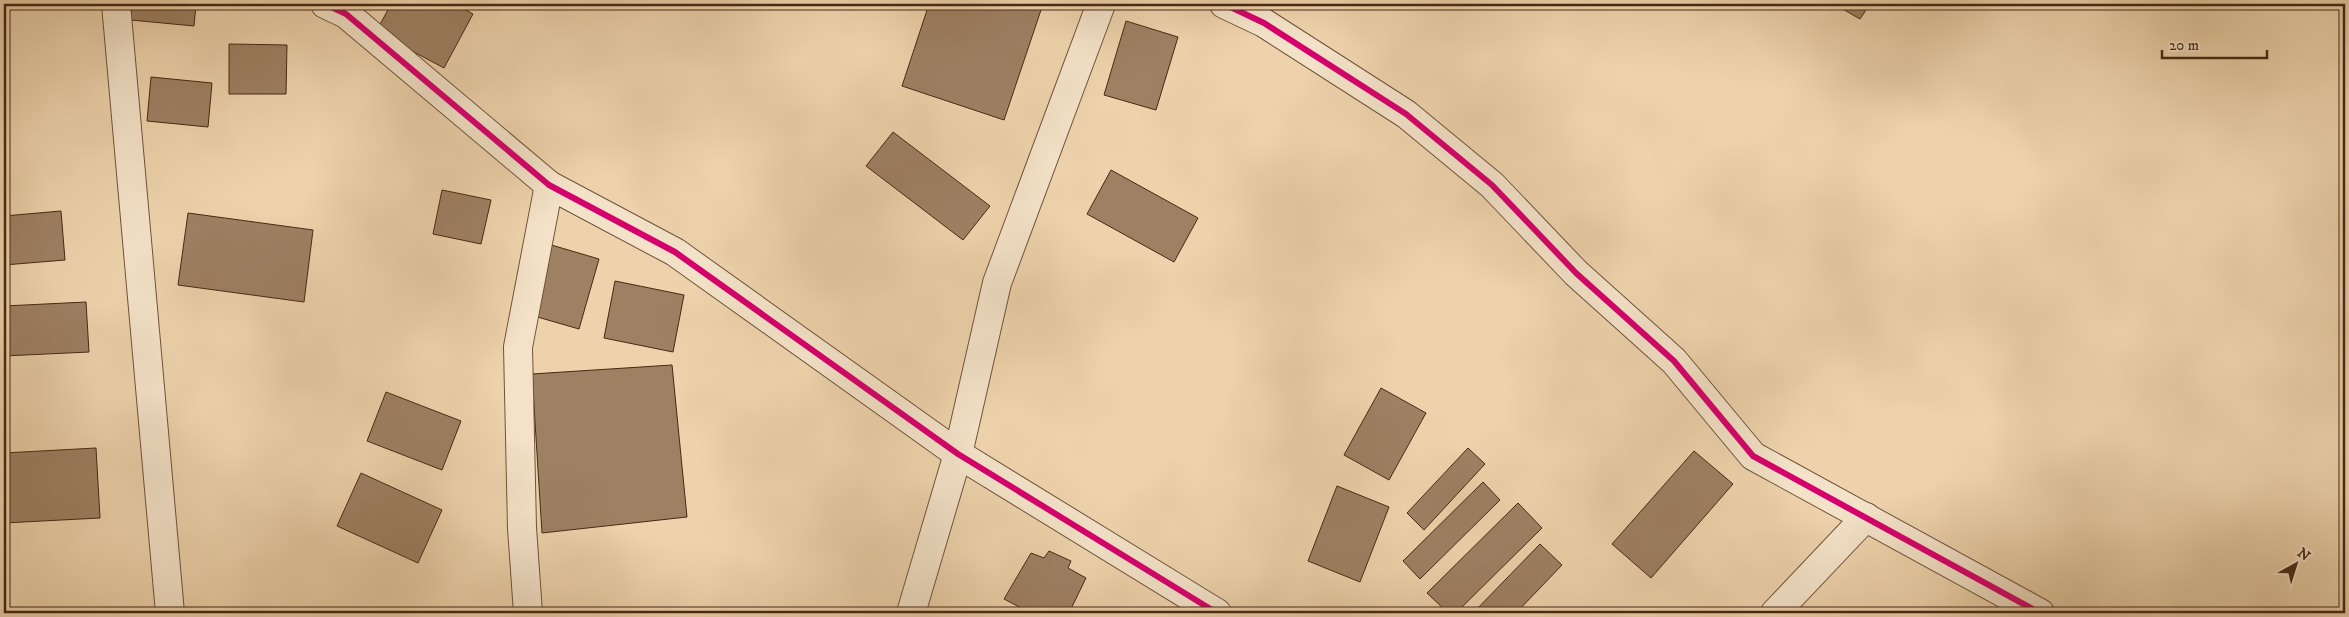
<svg xmlns="http://www.w3.org/2000/svg" width="2349" height="617" viewBox="0 0 2349 617" font-family="'IM FELL DW Pica',serif">
<style>
.building{fill:#9e8063;stroke:#482814}
.lines{fill:none;stroke-linecap:round;stroke-linejoin:round}
.street-casing{stroke:#71523a;stroke-width:30}
.street{stroke:#f3e2c8;stroke-width:28}
.cycleway-casing{stroke:#f3e2c8;stroke-width:9}
.cycleway{stroke:#d6006c;stroke-width:6}
</style>
<rect width="100%" height="100%" fill="#edd2ab"/>
<filter id="stains"><feTurbulence type="fractalNoise" baseFrequency=".004" numOctaves="4"/><feColorMatrix values="0 0 0 0 .2 0 0 0 0 .09 0 0 0 0 .02 0 0 0 .5 -.17"/></filter>
<radialGradient id="worn" r=".72"><stop offset=".6" stop-color="#630" stop-opacity="0"/><stop offset="1" stop-color="#630" stop-opacity=".3"/></radialGradient>
<!-- building -->
<g class="building">
<polygon points="132,4 196,4 194,26 131,20"/>
<polygon points="391,4 455,4 473,14 444,68 376,32"/>
<polygon points="929,4 1043,4 1004,120 902,86"/>
<polygon points="1834,4 1870,4 1860,19"/>
<polygon points="1126,21 1178,37 1156,110 1104,95"/>
<polygon points="229,44 287,45 286,94 229,94"/>
<polygon points="151,77 212,83 208,127 147,121"/>
<polygon points="893,132 990,206 963,240 866,166"/>
<polygon points="1111,170 1198,218 1174,262 1087,214"/>
<polygon points="442,190 491,200 481,244 433,234"/>
<polygon points="61,211 65,260 4,265 4,216"/>
<polygon points="188,213 313,230 304,302 178,285"/>
<polygon points="548,244 599,259 579,329 527,314"/>
<polygon points="615,281 684,295 673,352 604,338"/>
<polygon points="86,302 89,352 4,356 4,306"/>
<polygon points="672,365 687,517 542,533 532,374"/>
<polygon points="1381,388 1426,413 1389,480 1344,455"/>
<polygon points="386,392 461,421 442,470 367,441"/>
<polygon points="96,448 100,518 4,523 4,453"/>
<polygon points="1468,448 1485,464 1424,530 1407,513"/>
<polygon points="1694,451 1733,484 1651,578 1612,544"/>
<polygon points="361,473 442,510 418,563 337,526"/>
<polygon points="1483,482 1500,500 1420,579 1403,561"/>
<polygon points="1337,486 1389,507 1360,582 1308,561"/>
<polygon points="1518,503 1542,528 1456,613 1448,613 1427,593"/>
<polygon points="1540,544 1562,565 1516,613 1473,613"/>
<polygon points="1049,551 1071,561 1068,568 1086,578 1069,613 1031,613 1004,599 1031,553 1044,558"/>
</g>
<g class="lines">
<!-- street casing -->
<g class="street-casing">
<g id="street">
<polyline points="116,4 170,613"/>
<polyline points="325,4 346,14 549,185 675,252 958,454 1217,613"/>
<polyline points="1224,4 1264,23 1406,114 1492,185 1576,273 1674,361 1753,456 2040,613"/>
<polyline points="528,613 522,528 518,347 549,185"/>
<polyline points="911,613 958,454 997,283 1101,4"/>
<polyline points="1775,613 1866,517"/>
</g>
</g>
<!-- street -->
<use href="#street" class="street"/>
<!-- cycleway casing -->
<g class="cycleway-casing">
<g id="cycleway">
<polyline points="325,4 346,14 549,185 675,252 958,454 1217,613"/>
<polyline points="1224,4 1264,23 1406,114 1492,185 1576,273 1674,361 1753,456 2040,613"/>
</g>
</g>
<!-- cycleway -->
<use href="#cycleway" class="cycleway"/>
</g>
<!-- margin -->
<rect width="2349" height="617" fill="none" stroke="#edd2ab" stroke-width="20"/>
<rect x="5" y="5" width="2339" height="607" fill="none" stroke="#482814" stroke-width="2.5"/>
<rect x="10" y="10" width="2329" height="597" fill="none" stroke="#482814"/>
<!-- north arrow -->
<g transform="translate(2296 564) rotate(39)" stroke="#f3e2c8" stroke-width="4" paint-order="stroke">
<path d="M0-4L9 19L0 12L-9 19Z" fill="#482814"/>
<text y="-8" font-size="14" font-weight="bold" text-anchor="middle" fill="#482814">N</text>
</g>
<!-- scale -->
<path d="M2162 50v8h105v-8" fill="none" stroke="#482814" stroke-width="2.5"/>
<text x="2169" y="50" font-size="15" fill="#482814" stroke="#f3e2c8" stroke-width="4" paint-order="stroke">20 m</text>
<rect width="100%" height="100%" filter="url(#stains)"/>
<rect width="100%" height="100%" fill="url(#worn)"/>
</svg>
